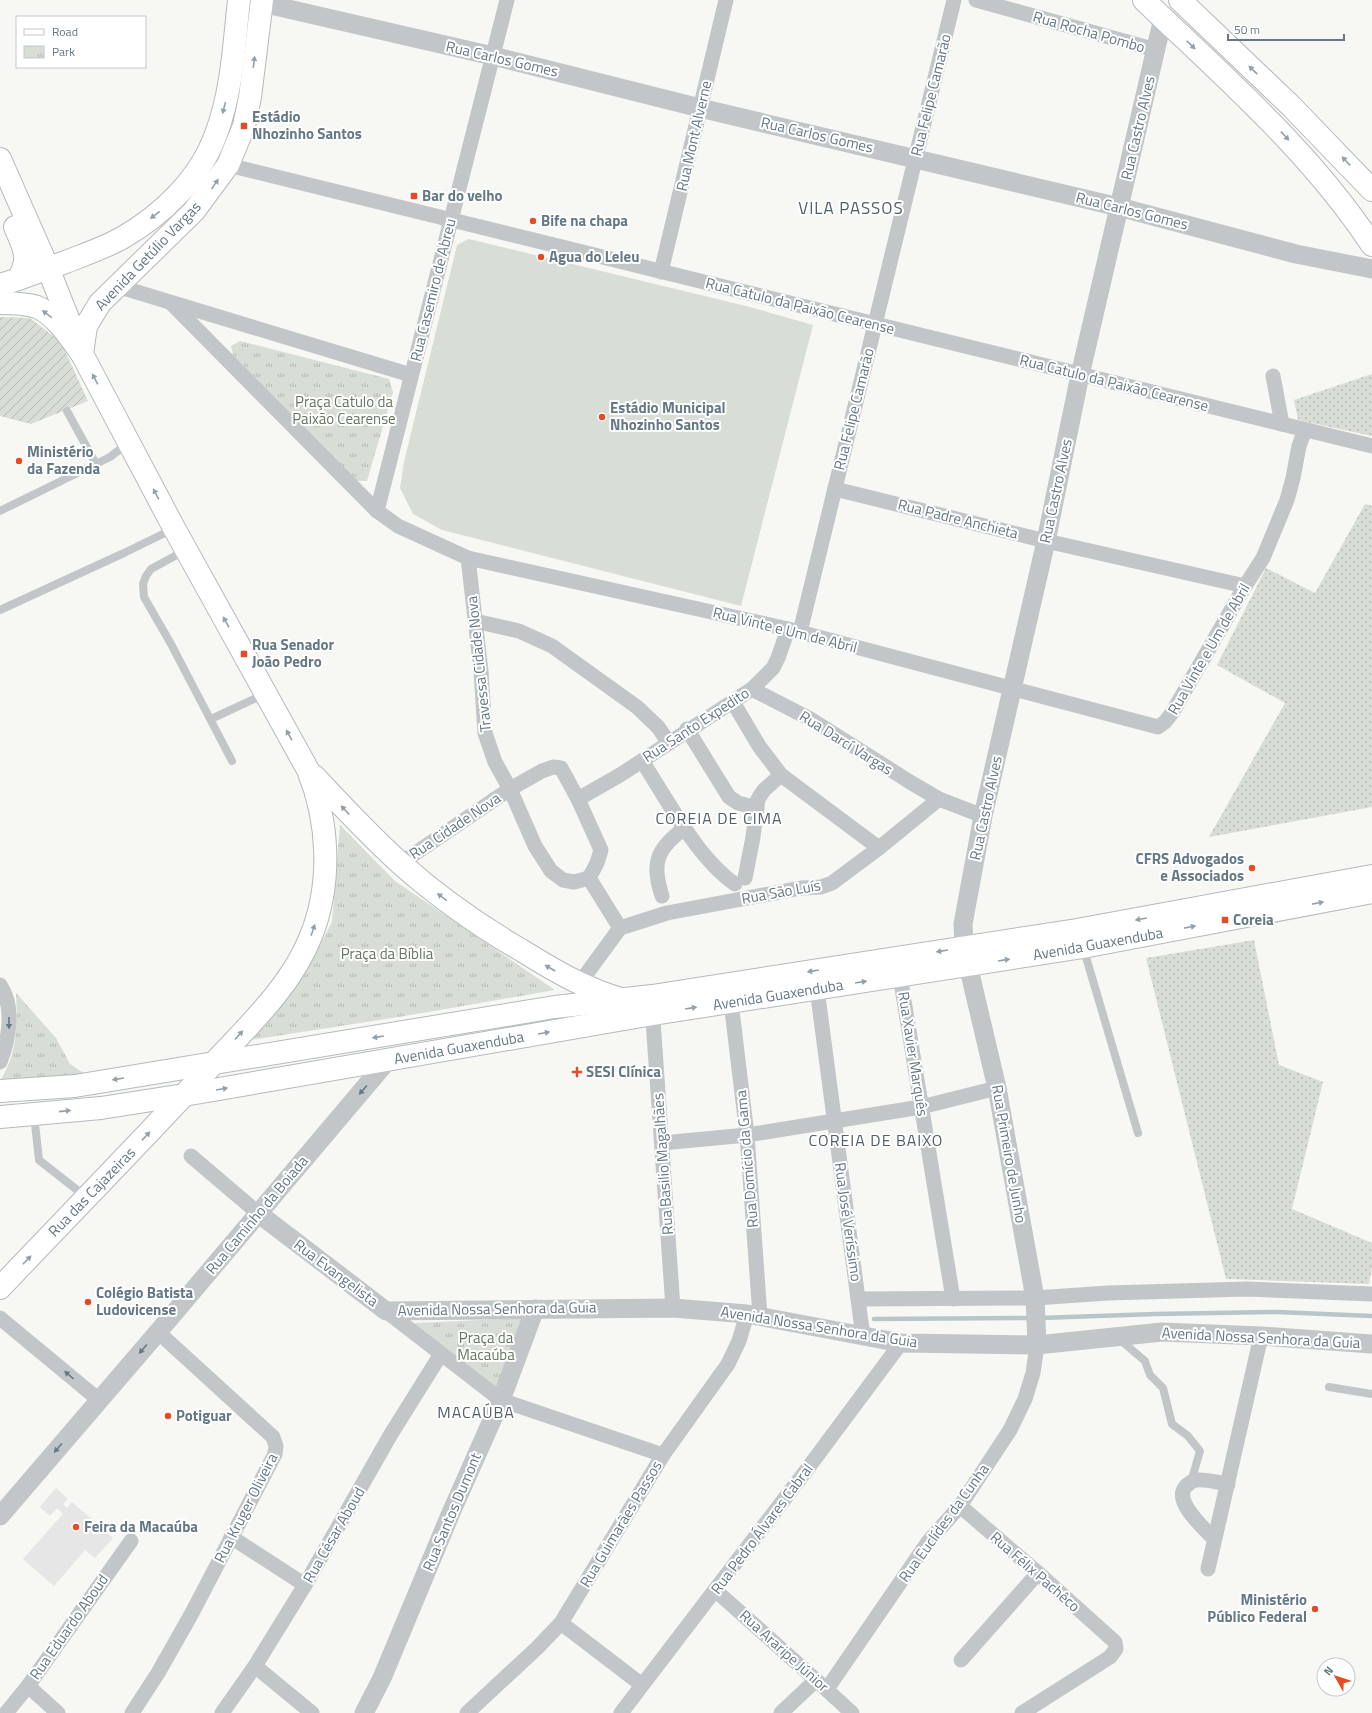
<svg xmlns="http://www.w3.org/2000/svg" width="1372" height="1713" viewBox="0 0 1372 1713" font-family="'Titillium Web',sans-serif">
<style>
.built{fill:#e5e6e5}
.grass{fill:url(#grass-dots)}
.park{fill:url(#park-tufts)}
.garden{fill:url(#garden-furrows)}
.pitch{fill:#d8ded5}
.lines{fill:none;stroke-linecap:round;stroke-linejoin:round}
.stream{stroke:#b8c6c9;stroke-width:4.5}
.secondary-casing{stroke:#b4babe;stroke-width:24}
.primary-casing{stroke:#b5babd;stroke-width:24}
.service{stroke:#c2c6c9;stroke-width:8}
.minor{stroke:#c2c6c9;stroke-width:15}
.tertiary{stroke:#c2c6c9;stroke-width:19}
.secondary{stroke:#fff;stroke-width:22}
.primary{stroke:#fff;stroke-width:22}
.oneway{fill:#93a0aa}
.oneway2{fill:#657885}
.poi-dot{fill:#e64b24;stroke:#fff;stroke-width:1.5}
.labels{text-anchor:middle;stroke-width:4;stroke-linejoin:round;paint-order:stroke}
.street-label{font-size:15px;fill:#657885;stroke:#fff}
.poi-label{font-size:15px;font-weight:bold;fill:#657885;stroke:#fff;text-anchor:start}
.park-label{font-size:15px;fill:#667760;stroke:#fff}
.neighbourhood-label{font-size:16px;letter-spacing:1px;fill:#53616a;stroke:#fff}
.quarter-label{font-size:17px;letter-spacing:1px;fill:#53616a;stroke:#fff}
</style>
<defs>
<pattern id="grass-dots" width="8" height="8" patternUnits="userSpaceOnUse"><rect width="8" height="8" fill="#d8ded5"/><path d="M2 2h.1M6 6h.1" fill="none" stroke="#b3b9b2" stroke-width="1.8" stroke-linecap="round"/></pattern>
<pattern id="park-tufts" width="24" height="20" patternUnits="userSpaceOnUse"><rect width="24" height="20" fill="#d8ded5"/><path d="M3 7l-1-3M5 7V3M7 7l1-3M15 17l-1-3M17 17v-4M19 17l1-3" fill="none" stroke="#b3b9b2"/></pattern>
<pattern id="garden-furrows" width="10" height="10" patternUnits="userSpaceOnUse"><rect width="10" height="10" fill="#d8ded5"/><path d="M-1 1l2-2M0 10L10 0M9 11l2-2" fill="none" stroke="#b3b9b2"/></pattern>
</defs>
<rect width="100%" height="100%" fill="#f7f7f4"/>
<!-- built -->
<polygon class="built" points="56,1488 68,1499 63,1504 67,1508 72,1502 113,1538 95,1558 85,1550 54,1586 23,1559 63,1514 57,1508 50,1516 40,1507"/>
<!-- grass -->
<g class="grass">
<polygon points="1372,374 1372,436 1298,420 1294,400"/>
<polygon points="1365,504 1372,506 1372,807 1209,837 1285,703 1217,665 1266,568 1315,593"/>
<polygon points="1254,940 1279,1065 1323,1082 1292,1209 1372,1243 1372,1268 1369,1284 1226,1279 1146,958"/>
</g>
<!-- park -->
<g class="park">
<polygon points="240,341 389,379 393,392 367,481 356,481 233,355 231,346"/>
<polygon points="340,825 395,881 555,990 405,1016 250,1040 305,974 332,922"/>
<path d="M16 993 56 1038 70 1064 90 1077 0 1081C17 1055 18 1024 16 993Z"/>
<polygon points="525,1318 498,1392 414,1323"/>
</g>
<!-- garden -->
<polygon class="garden" points="0,317 30,318 61,342 88,401 31,424 0,416"/>
<!-- pitch -->
<polygon class="pitch" points="469,239 750,307 813,325 741,606 442,530 413,514 400,488 404,462 457,245"/>
<g class="lines">
<!-- stream -->
<g class="stream">
<polyline points="1040,1318 1155,1314 1277,1312 1372,1316"/>
<polyline points="874,1319 1033,1318"/>
</g>
<!-- secondary casing -->
<g class="secondary-casing">
<g id="secondary">
<path d="M0 159 48 268 82 354 174 528 308 770C329 822 332 883 311 936 291 987 247 1027 211 1066 142 1141 70 1214 0 1288"/>
<path d="M15 227C24 248 31 258 18 279"/>
<path d="M314 776C342 806 370 836 400 863 437 896 478 925 521 950 555 971 585 989 624 1000"/>
</g>
</g>
<!-- primary casing -->
<g class="primary-casing">
<g id="primary">
<path d="M1144 0C1225 78 1310 151 1372 245"/>
<polyline points="1180,0 1291,106 1372,190"/>
<path d="M0 285C21 279 42 270 63 263 83 255 104 248 122 238 162 215 200 179 216 134 232 92 234 45 239 0"/>
<path d="M0 303C12 303 25 303 37 307 56 315 70 338 82 354"/>
<polyline points="82,354 86,326 100,303 194,211 228,165 244,126 250,97 262,0"/>
<polyline points="0,1091 75,1086 555,1007 652,996 1077,930 1372,876"/>
<polyline points="0,1117 101,1108 184,1095 653,1014 1083,947 1372,892"/>
</g>
</g>
<!-- service -->
<g class="service">
<polyline points="67,411 96,464"/>
<polyline points="0,511 110,457 128,443"/>
<polyline points="186,550 151,569 146,576 143,584 144,597 171,644 232,761"/>
<polyline points="0,610 124,553 173,529"/>
<polyline points="211,719 265,694"/>
<polyline points="1083,947 1138,1133"/>
<polyline points="34,1115 39,1160 86,1197"/>
<polyline points="1119,1339 1145,1361 1150,1375 1163,1388 1172,1424 1188,1436 1200,1451 1191,1482"/>
<polyline points="1329,1387 1372,1394"/>
</g>
<!-- minor -->
<g class="minor">
<polyline points="976,0 1156,50"/>
<polyline points="228,165 1372,446"/>
<polyline points="661,272 726,0"/>
<polyline points="117,286 411,375"/>
<polyline points="171,303 377,511 398,526 468,558 788,629 1158,727 1165,722 1172,713 1245,586 1263,558 1287,500 1293,478 1299,446 1305,430"/>
<polyline points="1273,376 1282,424"/>
<polyline points="835,489 1046,541 1245,586"/>
<polyline points="377,511 507,0"/>
<polyline points="468,558 481,671 485,733 495,762 510,789 535,846 551,871 563,880 574,882 589,878 620,928"/>
<polyline points="475,621 519,631 552,646 637,707 658,727 669,743"/>
<polyline points="800,632 954,0"/>
<polyline points="752,689 812,720 910,782 939,799"/>
<polyline points="733,702 759,746 781,775 879,848"/>
<polyline points="687,729 729,797 738,803 757,808"/>
<path d="M642 761C667 799 697 858 735 884"/>
<polyline points="578,799 620,775 752,689 773,668 778,658 788,629"/>
<polyline points="401,863 510,789 542,771 553,767 561,768 578,799 601,850 597,863 589,878"/>
<polyline points="745,878 753,837 758,799 764,790 781,775"/>
<path d="M662 896C651 863 657 848 685 828"/>
<polyline points="900,976 953,1299"/>
<polyline points="579,984 620,928 667,913 801,888 821,887 832,883 879,848 939,799 983,816"/>
<path d="M0 985C15 1007 9 1039 0 1062"/>
<polyline points="817,989 863,1337"/>
<polyline points="731,1002 747,1135 760,1316"/>
<polyline points="652,1006 673,1308"/>
<polyline points="662,1143 747,1135 921,1107 997,1088"/>
<polyline points="191,1156 258,1213"/>
<polyline points="858,1299 1035,1298 1108,1293 1247,1289 1372,1294"/>
<polyline points="386,1311 501,1400 663,1455"/>
<polyline points="0,1318 99,1400"/>
<polyline points="960,1506 1038,1573 1115,1642 1116,1649 1110,1657 1022,1713"/>
<polyline points="231,1537 305,1585"/>
<path d="M1214 1539C1204 1528 1172 1501 1186 1486 1190 1483 1192 1480 1197 1480 1207 1479 1219 1483 1228 1484"/>
<polyline points="1208,1569 1261,1336"/>
<polyline points="715,1590 816,1680 852,1713"/>
<polyline points="561,1623 642,1685"/>
<polyline points="961,1660 1038,1573"/>
<polyline points="255,1666 312,1713"/>
<polyline points="28,1686 58,1713"/>
<polyline points="827,1689 928,1542 960,1506 1010,1430 1025,1399 1033,1373 1037,1345"/>
<polyline points="6,1713 28,1686 131,1541"/>
<polyline points="132,1713 158,1673 192,1613 275,1454 276,1446 273,1437 158,1332"/>
<polyline points="222,1713 255,1666 305,1585 391,1434 441,1354"/>
<polyline points="467,1713 537,1648 561,1623 663,1455 728,1364 739,1341 747,1314"/>
<polyline points="621,1713 808,1468 901,1343"/>
<polyline points="781,1713 816,1680"/>
</g>
<!-- tertiary -->
<g class="tertiary">
<polyline points="262,3 493,56 700,108 1119,207 1296,254 1372,269"/>
<polyline points="258,1213 386,1311 673,1308 747,1314 901,1343 1037,1345 1162,1332 1261,1336 1372,1344"/>
<polyline points="1037,1345 1035,1298 997,1088 964,948 963,924 983,816 1046,541 1080,375 1163,18"/>
<polyline points="0,1516 158,1332 388,1060"/>
<polyline points="364,1713 382,1678 450,1515 501,1400 535,1309"/>
</g>
<!-- secondary -->
<use href="#secondary" class="secondary"/>
<!-- primary -->
<use href="#primary" class="primary"/>
</g>
<!-- one-way arrows -->
<defs><path id="oneway-solid" d="M-6-.8H1V-3.2L6.5 0L1 3.2V.8H-6Z"/></defs>
<g class="oneway">
<use href="#oneway-solid" transform="translate(1191 45) rotate(43)"/>
<use href="#oneway-solid" transform="translate(254 62) rotate(-83)"/>
<use href="#oneway-solid" transform="translate(1253 70) rotate(-136)"/>
<use href="#oneway-solid" transform="translate(224 108) rotate(104)"/>
<use href="#oneway-solid" transform="translate(1285 136) rotate(47)"/>
<use href="#oneway-solid" transform="translate(1346 161) rotate(-133)"/>
<use href="#oneway-solid" transform="translate(215 184) rotate(-56)"/>
<use href="#oneway-solid" transform="translate(155 215) rotate(142)"/>
<use href="#oneway-solid" transform="translate(47 314) rotate(-143)"/>
<use href="#oneway-solid" transform="translate(95 379) rotate(-118)"/>
<use href="#oneway-solid" transform="translate(156 494) rotate(-118)"/>
<use href="#oneway-solid" transform="translate(226 622) rotate(-119)"/>
<use href="#oneway-solid" transform="translate(289 735) rotate(-119)"/>
<use href="#oneway-solid" transform="translate(345 810) rotate(-133)"/>
<use href="#oneway-solid" transform="translate(442 897) rotate(-143)"/>
<use href="#oneway-solid" transform="translate(1318 903) rotate(-11)"/>
<use href="#oneway-solid" transform="translate(1141 919) rotate(170)"/>
<use href="#oneway-solid" transform="translate(1190 927) rotate(-11)"/>
<use href="#oneway-solid" transform="translate(313 930) rotate(-71)"/>
<use href="#oneway-solid" transform="translate(942 951) rotate(171)"/>
<use href="#oneway-solid" transform="translate(1004 960) rotate(-9)"/>
<use href="#oneway-solid" transform="translate(550 968) rotate(-150)"/>
<use href="#oneway-solid" transform="translate(813 971) rotate(171)"/>
<use href="#oneway-solid" transform="translate(861 982) rotate(-9)"/>
<use href="#oneway-solid" transform="translate(691 1008) rotate(-9)"/>
<use href="#oneway-solid" transform="translate(544 1033) rotate(-10)"/>
<use href="#oneway-solid" transform="translate(239 1035) rotate(-48)"/>
<use href="#oneway-solid" transform="translate(378 1037) rotate(171)"/>
<use href="#oneway-solid" transform="translate(118 1079) rotate(171)"/>
<use href="#oneway-solid" transform="translate(222 1089) rotate(-10)"/>
<use href="#oneway-solid" transform="translate(65 1111) rotate(-6)"/>
<use href="#oneway-solid" transform="translate(146 1136) rotate(-47)"/>
<use href="#oneway-solid" transform="translate(27 1260) rotate(-46)"/>
</g>
<g class="oneway2">
<use href="#oneway-solid" transform="translate(9 1023) rotate(90)"/>
<use href="#oneway-solid" transform="translate(363 1090) rotate(130)"/>
<use href="#oneway-solid" transform="translate(143 1349) rotate(131)"/>
<use href="#oneway-solid" transform="translate(69 1375) rotate(-140)"/>
<use href="#oneway-solid" transform="translate(58 1448) rotate(131)"/>
</g>
<!-- markers -->
<g class="poi-dot">
<rect x="240" y="122" width="8" height="8" rx="2"/>
<rect x="410" y="192" width="8" height="8" rx="2"/>
<circle cx="533" cy="221" r="4"/>
<circle cx="541" cy="257" r="4"/>
<circle cx="602" cy="417" r="4"/>
<circle cx="19" cy="461" r="4"/>
<rect x="240" y="650" width="8" height="8" rx="2"/>
<circle cx="1252" cy="868" r="4"/>
<rect x="1221" y="916" width="8" height="8" rx="2"/>
<path d="M575 1066h4v4h4v4h-4v4h-4v-4h-4v-4h4z"/>
<circle cx="88" cy="1302" r="4"/>
<circle cx="168" cy="1416" r="4"/>
<circle cx="76" cy="1527" r="4"/>
<circle cx="1315" cy="1609" r="4"/>
</g>
<g class="labels">
<!-- street labels -->
<g class="street-label">
<text transform="translate(1089 32) rotate(16)" y="5">Rua Rocha Pombo</text>
<text transform="translate(502 59) rotate(13)" y="5">Rua Carlos Gomes</text>
<text transform="translate(931 95) rotate(-76)" y="5">Rua Felipe Camarão</text>
<text transform="translate(1138 128) rotate(-77)" y="5">Rua Castro Alves</text>
<text transform="translate(817 135) rotate(13)" y="5">Rua Carlos Gomes</text>
<text transform="translate(694 136) rotate(-77)" y="5">Rua Mont Alverne</text>
<text transform="translate(1132 211) rotate(14)" y="5">Rua Carlos Gomes</text>
<text transform="translate(148 256) rotate(-46)" y="5">Avenida Getúlio Vargas</text>
<text transform="translate(433 290) rotate(-76)" y="5">Rua Casemiro de Abreu</text>
<text transform="translate(800 306) rotate(14)" y="5">Rua Catulo da Paixão Cearense</text>
<text transform="translate(1114 383) rotate(14)" y="5">Rua Catulo da Paixão Cearense</text>
<text transform="translate(854 409) rotate(-76)" y="5">Rua Felipe Camarão</text>
<text transform="translate(1056 491) rotate(-78)" y="5">Rua Castro Alves</text>
<text transform="translate(958 519) rotate(14)" y="5">Rua Padre Anchieta</text>
<text transform="translate(785 630) rotate(14)" y="5">Rua Vinte e Um de Abril</text>
<text transform="translate(1209 649) rotate(-60)" y="5">Rua Vinte e Um de Abril</text>
<text transform="translate(479 664) rotate(-96)" y="5">Travessa Cidade Nova</text>
<text transform="translate(696 725) rotate(-33)" y="5">Rua Santo Expedito</text>
<text transform="translate(846 743) rotate(32)" y="5">Rua Darcí Vargas</text>
<text transform="translate(986 808) rotate(-78)" y="5">Rua Castro Alves</text>
<text transform="translate(455 826) rotate(-34)" y="5">Rua Cidade Nova</text>
<text transform="translate(781 892) rotate(-10)" y="5">Rua São Luís</text>
<text transform="translate(1098 944) rotate(-10)" y="5">Avenida Guaxenduba</text>
<text transform="translate(778 995) rotate(-9)" y="5">Avenida Guaxenduba</text>
<text transform="translate(459 1048) rotate(-10)" y="5">Avenida Guaxenduba</text>
<text transform="translate(913 1054) rotate(81)" y="5">Rua Xavier Marquês</text>
<text transform="translate(1009 1154) rotate(80)" y="5">Rua Primeiro de Junho</text>
<text transform="translate(747 1159) rotate(-95)" y="5">Rua Domício da Gama</text>
<text transform="translate(663 1164) rotate(-94)" y="5">Rua Basilio Magalhães</text>
<text transform="translate(92 1192) rotate(-46)" y="5">Rua das Cajazeiras</text>
<text transform="translate(257 1215) rotate(-50)" y="5">Rua Caminho da Boiada</text>
<text transform="translate(848 1222) rotate(82)" y="5">Rua José Veríssimo</text>
<text transform="translate(336 1273) rotate(37)" y="5">Rua Evangelista</text>
<text transform="translate(497 1309) rotate(-1)" y="5">Avenida Nossa Senhora da Guia</text>
<text transform="translate(819 1327) rotate(9)" y="5">Avenida Nossa Senhora da Guia</text>
<text transform="translate(1261 1338) rotate(3)" y="5">Avenida Nossa Senhora da Guia</text>
<text transform="translate(246 1508) rotate(-63)" y="5">Rua Kruger Oliveira</text>
<text transform="translate(452 1512) rotate(-67)" y="5">Rua Santos Dumont</text>
<text transform="translate(944 1523) rotate(-54)" y="5">Rua Euclídes da Cunha</text>
<text transform="translate(621 1524) rotate(-59)" y="5">Rua Guimarães Passos</text>
<text transform="translate(762 1529) rotate(-53)" y="5">Rua Pedro Álvares Cabral</text>
<text transform="translate(334 1535) rotate(-60)" y="5">Rua César Aboud</text>
<text transform="translate(1035 1572) rotate(41)" y="5">Rua Félix Pachêco</text>
<text transform="translate(69 1627) rotate(-55)" y="5">Rua Eduardo Aboud</text>
<text transform="translate(784 1651) rotate(42)" y="5">Rua Araripe Júnior</text>
</g>
<!-- poi labels -->
<g class="poi-label">
<text x="252" y="122">Estádio<tspan x="252" dy="17">Nhozinho Santos</tspan></text>
<text x="422" y="201">Bar do velho</text>
<text x="541" y="226">Bife na chapa</text>
<text x="549" y="262">Agua do Leleu</text>
<text x="610" y="413">Estádio Municipal<tspan x="610" dy="17">Nhozinho Santos</tspan></text>
<text x="27" y="457">Ministério<tspan x="27" dy="17">da Fazenda</tspan></text>
<text x="252" y="650">Rua Senador<tspan x="252" dy="17">João Pedro</tspan></text>
<text x="1244" y="864" text-anchor="end">CFRS Advogados<tspan x="1244" dy="17">e Associados</tspan></text>
<text x="1233" y="925">Coreia</text>
<text x="586" y="1077">SESI Clínica</text>
<text x="96" y="1298">Colégio Batista<tspan x="96" dy="17">Ludovicense</tspan></text>
<text x="176" y="1421">Potiguar</text>
<text x="84" y="1532">Feira da Macaúba</text>
<text x="1307" y="1605" text-anchor="end">Ministério<tspan x="1307" dy="17">Público Federal</tspan></text>
</g>
<!-- park labels -->
<g class="park-label">
<text x="344" y="407">Praça Catulo da<tspan x="344" dy="17">Paixão Cearense</tspan></text>
<text x="387" y="959">Praça da Bíblia</text>
<text x="486" y="1343">Praça da<tspan x="486" dy="17">Macaúba</tspan></text>
</g>
<!-- neighbourhood labels -->
<g class="neighbourhood-label">
<text x="719" y="824">COREIA DE CIMA</text>
<text x="876" y="1146">COREIA DE BAIXO</text>
<text x="476" y="1418">MACAÚBA</text>
</g>
<!-- quarter labels -->
<g class="quarter-label">
<text x="851" y="214">VILA PASSOS</text>
</g>
</g>
<!-- legend -->
<rect x="16" y="16" width="130" height="52" fill="#ffffff" stroke="#c1c9ce"/>
<rect x="24" y="29" width="20" height="6" fill="#ffffff" stroke="#c1c9ce"/>
<text x="52" y="36" font-size="12" fill="#657885">Road</text>
<rect x="24" y="46" width="20" height="12" fill="url(#park-tufts)" stroke="#c1c9ce"/>
<text x="52" y="56" font-size="12" fill="#657885">Park</text>
<!-- north arrow -->
<g transform="translate(1336 1677) rotate(309)"><circle r="19" fill="#ffffff" stroke="#c1c9ce"/>
<path d="M0-3L7 15L0 10L-7 15Z" fill="#e64b24"/>
<text y="-6" font-size="11" font-weight="bold" text-anchor="middle" fill="#657885">N</text>
</g>
<!-- scale -->
<path d="M1228 34v6h116v-6" fill="none" stroke="#657885" stroke-width="2"/>
<text x="1234" y="34" font-size="12" fill="#657885" stroke="#ffffff" stroke-width="3" paint-order="stroke">50 m</text>
</svg>
